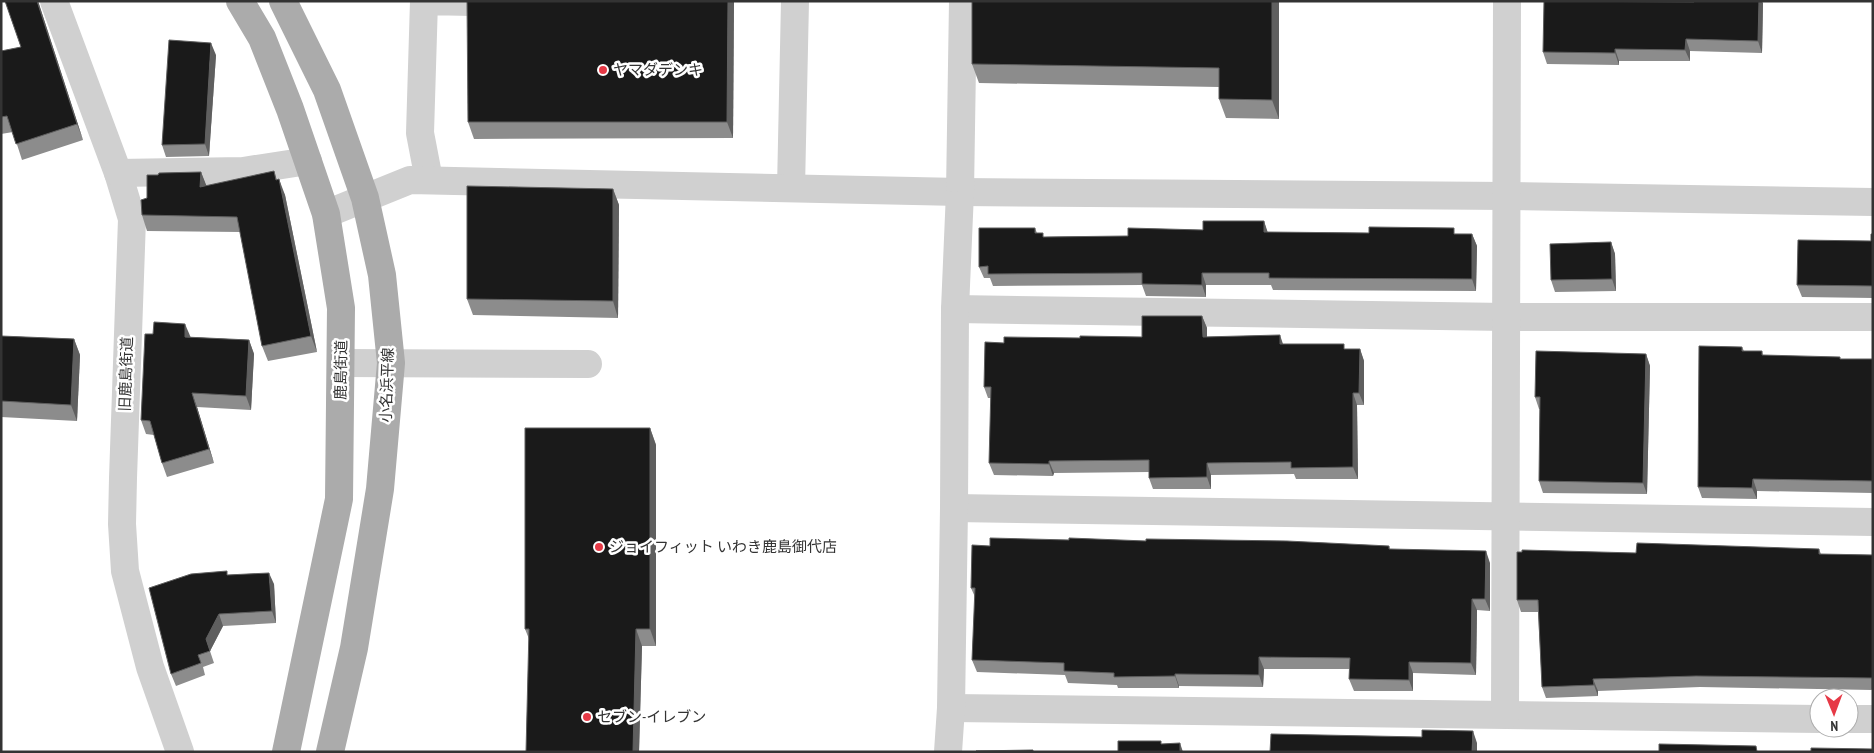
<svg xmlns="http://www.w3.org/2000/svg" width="1874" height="753" viewBox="0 0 1874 753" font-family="'PT Sans Narrow','Noto Sans JP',sans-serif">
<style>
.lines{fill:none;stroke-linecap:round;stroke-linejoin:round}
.minor{stroke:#d0d0d0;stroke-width:28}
.major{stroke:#ababab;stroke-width:28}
.wall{fill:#8c8c8c}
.shaded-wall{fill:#5f5f5f}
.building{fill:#1a1a1a;stroke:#5f5f5f}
.poi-dot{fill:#e63946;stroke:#fff;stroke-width:2}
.labels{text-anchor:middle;stroke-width:5;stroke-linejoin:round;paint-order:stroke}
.poi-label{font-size:15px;fill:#333;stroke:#fff;text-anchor:start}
.street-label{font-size:15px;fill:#333;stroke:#fff}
</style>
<rect width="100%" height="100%" fill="#fff"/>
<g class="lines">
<!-- minor -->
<g class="minor">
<polyline points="54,1 118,173 132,219 123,478 122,524 125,571 150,667 180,752"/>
<polyline points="118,173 243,171 308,161"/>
<polyline points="429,180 420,133 424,1 473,2"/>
<polyline points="791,188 795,1"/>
<polyline points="326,214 410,180 960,192 1507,196 1873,202"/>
<polyline points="955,309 1506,317 1873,317"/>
<polyline points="341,363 588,364"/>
<polyline points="954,508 1873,522"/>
<polyline points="951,708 1819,719"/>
<polyline points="1505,715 1507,1"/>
<polyline points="1849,719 1873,719"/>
<polyline points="948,752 951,708 954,508 955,309 960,192 963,1"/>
</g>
<!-- major -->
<g class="major">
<polyline points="240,1 262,38 290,109 326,214 341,308 339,499 286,752"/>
<polyline points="283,1 327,90 365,198 382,275 391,363 380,489 354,648 330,752"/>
</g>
</g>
<!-- wall -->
<g class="wall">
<polygon points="5,1 38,1 83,140 22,160 13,132 1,134 1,51 21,47"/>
<polygon points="734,1 733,138 474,139 468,122"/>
<polygon points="972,1 1279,1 1279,119 1226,118 1219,99 1219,87 979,83 972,64"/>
<polygon points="1763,3 1762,53 1690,51 1690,61 1619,61 1619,65 1547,64 1543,52"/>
<polygon points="216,55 209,156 166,157 162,145"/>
<polygon points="274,171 277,180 285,195 317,352 268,361 262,346 240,232 147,231 142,215 147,198 158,175 201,172 206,186"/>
<polygon points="613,189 619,205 618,318 473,315 467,299"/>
<polygon points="1264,221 1267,232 1472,234 1477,246 1476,291 1273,290 1271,285 1206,285 1206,297 1146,296 1142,285 993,286 990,278 984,278 979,267 1035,228 1037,233 1044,237 1128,236 1203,230"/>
<polygon points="1873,234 1873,298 1802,297 1797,285 1871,241"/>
<polygon points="1611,242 1615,254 1616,291 1555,292 1551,280"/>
<polygon points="1202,316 1207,328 1207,337 1283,344 1345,349 1360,349 1364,361 1364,405 1357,405 1358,479 1296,479 1294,474 1211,475 1211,489 1153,489 1149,478 1149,472 1054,473 1053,476 994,475 989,463 991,398 988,398 984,387 1004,343 1080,338 1142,337"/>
<polygon points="1,336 74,339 80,355 77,421 1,417"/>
<polygon points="190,337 249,340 254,354 251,410 197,407 214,463 167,477 162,463 154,435 146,434 141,420"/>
<polygon points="1742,347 1744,351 1762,351 1763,355 1841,359 1873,359 1873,493 1757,491 1757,499 1702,498 1698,487"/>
<polygon points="1646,354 1650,366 1647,494 1543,493 1539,481 1540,409 1539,409 1535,397"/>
<polygon points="650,428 656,445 656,646 642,646 639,752 526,752 529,639 525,629"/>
<polygon points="1069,540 1389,546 1390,549 1490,563 1490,611 1477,610 1476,675 1413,673 1413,691 1354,691 1349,679 1350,669 1264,669 1263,687 1179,686 1179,688 1118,688 1117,685 1068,683 1065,675 977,672 972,660 975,597 971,588 990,546"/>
<polygon points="1819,549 1821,554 1873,555 1873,692 1872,690 1700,687 1598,691 1598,696 1546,698 1542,687 1538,612 1521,612 1517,600 1636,553"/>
<polygon points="228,575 274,584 276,623 223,626 210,651 214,663 203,667 205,675 176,686 171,674"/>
</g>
<!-- shaded-wall -->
<g class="shaded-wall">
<polygon points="37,1 38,1 83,140 77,124"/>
<polygon points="728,1 734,1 733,138 727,122"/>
<polygon points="1272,1 1279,1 1279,119 1272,100"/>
<polygon points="1759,1 1762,1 1763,3 1762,53 1758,41"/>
<polygon points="1686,39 1690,51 1690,61 1685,50"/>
<polygon points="211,43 216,55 209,156 205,144"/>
<polygon points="1615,49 1619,61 1619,65 1615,53"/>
<polygon points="201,172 207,187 200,187"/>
<polygon points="279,179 285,195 317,352 311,336"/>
<polygon points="613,189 619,205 618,318 613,301"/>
<polygon points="1264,221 1268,233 1264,232"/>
<polygon points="1472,234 1477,246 1476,291 1472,279"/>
<polygon points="1611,242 1615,254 1616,291 1612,279"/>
<polygon points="1202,273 1206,285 1206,297 1202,285"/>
<polygon points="1202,316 1207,328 1207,348 1203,337"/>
<polygon points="185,324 191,338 185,337"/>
<polygon points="1280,335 1284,347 1280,344"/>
<polygon points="74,339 80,355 77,421 71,405"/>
<polygon points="249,340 254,354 251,410 246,396"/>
<polygon points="1360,349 1364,361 1364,405 1359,393"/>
<polygon points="1646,354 1650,366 1647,494 1643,483"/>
<polygon points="192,393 197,407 214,463 209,449"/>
<polygon points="1353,393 1357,405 1358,479 1353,467"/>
<polygon points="650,428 656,445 656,646 650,629"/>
<polygon points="1049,461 1054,473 1053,476 1049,464"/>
<polygon points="1207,463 1211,475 1211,489 1207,477"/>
<polygon points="1753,479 1757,491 1757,499 1752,488"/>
<polygon points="1486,551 1490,563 1490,611 1485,599"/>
<polygon points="269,573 274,584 276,623 272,611"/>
<polygon points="1472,599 1477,610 1476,675 1471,663"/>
<polygon points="219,614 223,626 210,651 206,639"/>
<polygon points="636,629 642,646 639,752 633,752"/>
<polygon points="1259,657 1264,669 1263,687 1259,675"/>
<polygon points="1409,662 1413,673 1413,691 1409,680"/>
<polygon points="1175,674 1179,686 1179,688 1175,676"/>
<polygon points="1593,679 1598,691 1598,696 1594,685"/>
<polygon points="1473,731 1477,743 1477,752 1472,752"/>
<polygon points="1180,743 1183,752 1180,752"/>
</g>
<!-- building -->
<g class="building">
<polygon points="5,1 37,1 77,124 16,144 7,116 1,117 1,51 21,47"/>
<polygon points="467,1 728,1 727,122 468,122"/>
<polygon points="972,1 1272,1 1272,100 1219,99 1219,68 972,64"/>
<polygon points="1544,1 1694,2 1694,1 1759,1 1758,41 1686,39 1685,50 1615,49 1615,53 1543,52"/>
<polygon points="169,40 211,43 205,144 162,145"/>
<polygon points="274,171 276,180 279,179 311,336 262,346 237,217 142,215 141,200 147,198 147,175 158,175 159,173 201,172 200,187"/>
<polygon points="467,186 613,189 613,301 467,299"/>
<polygon points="1203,221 1264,221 1264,232 1369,233 1369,227 1454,228 1454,234 1472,234 1472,279 1269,278 1269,273 1202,273 1202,285 1142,284 1142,273 988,274 988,266 979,267 979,228 1035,228 1035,233 1043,233 1043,237 1128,236 1128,228 1203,230"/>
<polygon points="1871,234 1873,234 1873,286 1797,285 1798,240 1871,241"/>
<polygon points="1611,242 1612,279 1551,280 1550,244"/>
<polygon points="1142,316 1202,316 1203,337 1280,335 1280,344 1344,344 1344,349 1360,349 1359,393 1353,393 1353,467 1291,468 1291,462 1207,463 1207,477 1149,478 1149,460 1049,461 1049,464 989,463 991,387 984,387 985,342 1004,343 1004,337 1080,338 1080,336 1142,337"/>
<polygon points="154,322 185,324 185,337 249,340 246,396 192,393 209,449 162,463 150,421 141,420 145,334 153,334"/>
<polygon points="1,336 74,339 71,405 1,401"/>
<polygon points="1699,346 1742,347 1742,351 1762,351 1762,355 1840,357 1840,359 1873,359 1873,481 1753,479 1752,488 1698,487"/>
<polygon points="1536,351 1646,354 1643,483 1539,481 1540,397 1535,397"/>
<polygon points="525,428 650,428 650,629 636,629 633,752 526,752 529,629 525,629"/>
<polygon points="990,538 1069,540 1069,538 1146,541 1146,539 1287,541 1389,546 1389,549 1486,551 1485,599 1472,599 1471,663 1409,662 1409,680 1349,679 1350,658 1259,657 1259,675 1175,674 1175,676 1114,677 1114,673 1064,671 1064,663 972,660 975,588 971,588 972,545 990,546"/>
<polygon points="1637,543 1819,549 1819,554 1873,555 1873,689 1872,689 1872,678 1696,676 1593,679 1594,685 1542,687 1538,600 1517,600 1517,552 1522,552 1522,550 1636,553"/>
<polygon points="227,571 227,575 269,573 272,611 219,614 206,639 210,651 198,655 201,663 171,674 149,588 191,574"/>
<polygon points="1422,730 1473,731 1472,752 1270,752 1271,734 1422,737"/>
<polygon points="1118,741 1161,741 1161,744 1180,743 1180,752 1118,752"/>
<polygon points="1659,744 1756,746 1757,752 1659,752"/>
<polygon points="1811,748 1873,749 1873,752 1811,752"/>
<polygon points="1033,750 1033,752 976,751"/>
</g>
<!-- markers -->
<g class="poi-dot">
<circle cx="603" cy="70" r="5"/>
<circle cx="599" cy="547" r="5"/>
<circle cx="587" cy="717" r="5"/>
</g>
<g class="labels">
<!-- poi labels -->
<g class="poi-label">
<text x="613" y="75">ヤマダデンキ</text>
<text x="609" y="552">ジョイフィット いわき鹿島御代店</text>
<text x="597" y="722">セブン-イレブン</text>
</g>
<!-- street labels -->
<g class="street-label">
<text transform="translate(341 370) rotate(-89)" y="5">鹿島街道</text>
<text transform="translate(126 374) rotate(-88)" y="5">旧鹿島街道</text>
<text transform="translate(387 385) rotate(-88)" y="5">小名浜平線</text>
</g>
</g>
<!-- border -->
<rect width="1874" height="753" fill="none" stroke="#333333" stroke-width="5"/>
<!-- north arrow -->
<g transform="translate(1834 713) rotate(179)"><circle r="24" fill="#ffffff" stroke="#adadad"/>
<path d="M0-4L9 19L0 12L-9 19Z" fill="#e63946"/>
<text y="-8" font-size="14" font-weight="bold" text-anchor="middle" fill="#333333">N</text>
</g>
</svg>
